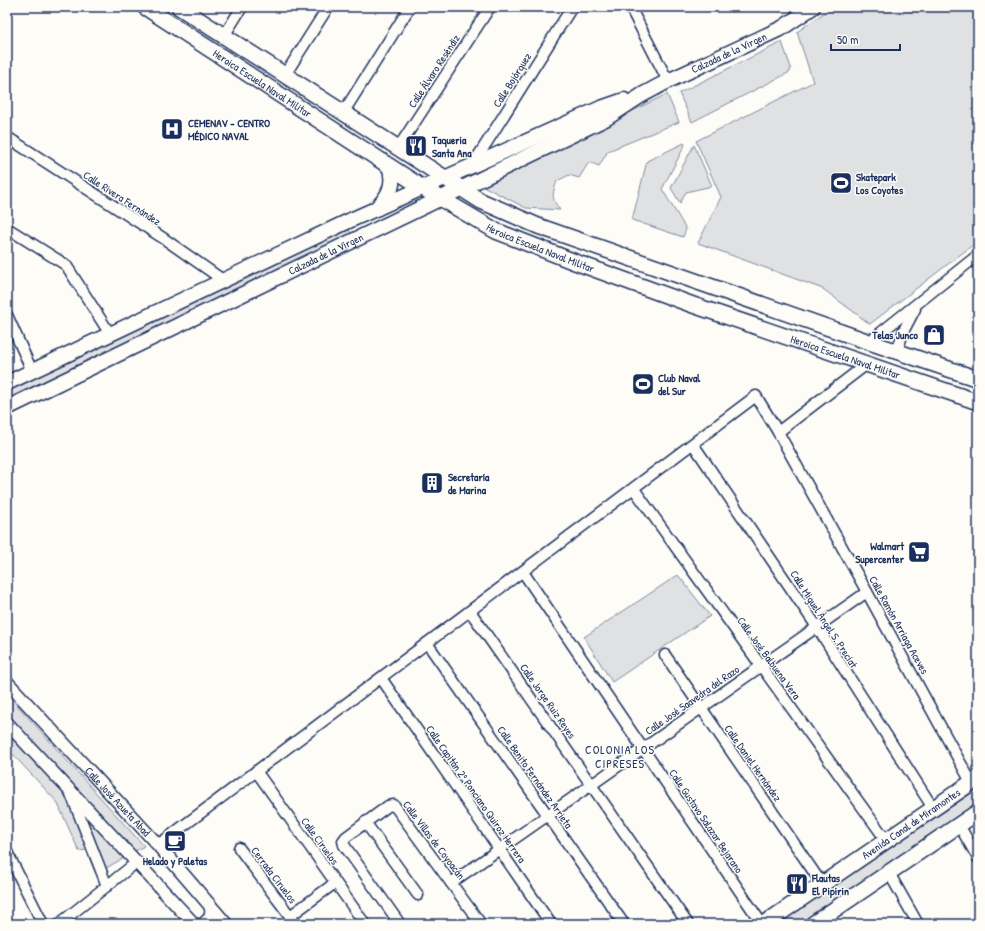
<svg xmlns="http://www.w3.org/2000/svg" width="985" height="931" viewBox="0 0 985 931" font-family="'Patrick Hand',sans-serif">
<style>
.green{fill:#e0e1e3;stroke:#7e88a0}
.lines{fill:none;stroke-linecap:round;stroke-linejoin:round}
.minor-casing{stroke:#1b2f5e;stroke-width:13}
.tertiary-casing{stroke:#1b2f5e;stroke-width:15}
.secondary-casing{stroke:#1b2f5e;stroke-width:17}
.primary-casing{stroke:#1b2f5e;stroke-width:18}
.minor{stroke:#fdfcf7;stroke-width:10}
.tertiary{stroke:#fdfcf7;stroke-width:12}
.secondary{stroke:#fdfcf7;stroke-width:14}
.primary{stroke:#fdfcf7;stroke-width:15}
.labels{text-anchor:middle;stroke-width:3;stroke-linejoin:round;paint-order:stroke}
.street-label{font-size:11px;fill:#1b2f5e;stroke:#fdfcf7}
.poi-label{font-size:11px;font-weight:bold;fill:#1b2f5e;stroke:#fdfcf7;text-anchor:start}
.neighbourhood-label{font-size:12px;letter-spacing:1px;fill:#1b2f5e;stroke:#fdfcf7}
</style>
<rect width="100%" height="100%" fill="#fdfcf7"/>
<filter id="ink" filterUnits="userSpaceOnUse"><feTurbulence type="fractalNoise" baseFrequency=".025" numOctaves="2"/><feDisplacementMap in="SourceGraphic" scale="8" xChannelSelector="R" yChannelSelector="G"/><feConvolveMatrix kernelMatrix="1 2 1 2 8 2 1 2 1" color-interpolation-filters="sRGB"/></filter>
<g filter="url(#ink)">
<!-- green -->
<g class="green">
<polygon points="832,7 978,7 978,241 870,324 823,289 698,243 721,197 696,141 813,82 797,32"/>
<polygon points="782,42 791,68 790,72 692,122 679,93"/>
<path d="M667 94 679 122 608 151 599 166 589 162 579 178 569 175 557 181C552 195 551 198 560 210L526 208 481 185Z"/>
<polygon points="684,143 685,145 662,189 686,229 683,237 632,220 647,161"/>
<polygon points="694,145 712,186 686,192 680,203 671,188"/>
<polygon points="348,227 351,234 7,399 7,388"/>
<polygon points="678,575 710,616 612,682 584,637"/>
<polygon points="7,694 144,846 96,874 86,850 79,851 57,802 7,748"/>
<polygon points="978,789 978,803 800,924 778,924"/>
</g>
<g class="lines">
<!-- minor casing -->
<g class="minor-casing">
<g id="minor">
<polyline points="630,7 668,81"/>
<polyline points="224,36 242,7"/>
<polyline points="285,75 328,7"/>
<polyline points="343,113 410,7"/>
<polyline points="7,137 163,238 223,280"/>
<polyline points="398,148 490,7"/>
<polyline points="472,166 572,7"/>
<polyline points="7,228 66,265 110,334"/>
<polyline points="7,315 32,371"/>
<polyline points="869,342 978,255"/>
<polyline points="897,351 904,330 915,309"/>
<polyline points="778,432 867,364"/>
<polyline points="693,444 817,627 933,808"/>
<polyline points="634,489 886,840"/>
<polyline points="523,572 762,924"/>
<polyline points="470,611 688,924"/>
<polyline points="427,643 624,924"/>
<polyline points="665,655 822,884"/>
<polyline points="381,678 551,924"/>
<polyline points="256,771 365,924"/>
<polyline points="71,794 107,886"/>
<polyline points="365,822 418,895"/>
<polyline points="959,825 978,858"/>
<polyline points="158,845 756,396 778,432 867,592 971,782"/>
<polyline points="239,848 296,924"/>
<polyline points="7,852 43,924"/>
<polyline points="889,873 918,924"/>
<polyline points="451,883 867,592"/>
<polyline points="290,916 335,883"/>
<polyline points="59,924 137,862"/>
<polyline points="400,924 344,845 343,841 346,837 388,806 394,805 481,924"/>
</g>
</g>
<!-- tertiary casing -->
<g class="tertiary-casing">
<g id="tertiary">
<path id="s1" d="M7 682 158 845 226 924"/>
<polyline points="7,723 194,924"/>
<path d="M203 924C211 919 213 914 210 905"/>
</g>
</g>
<!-- secondary casing -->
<g class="secondary-casing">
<g id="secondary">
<polyline points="7,383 353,219 601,108 624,100"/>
<path id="s2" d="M7 408 607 118 642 95 668 81 782 28 813 7"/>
</g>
</g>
<!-- primary casing -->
<g class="primary-casing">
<g id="primary">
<path id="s3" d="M145 7 423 188 496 231 575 262 693 305 978 402"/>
<polyline points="179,7 445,178 481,201 538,226 875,344 978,379"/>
<path d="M377 208C390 196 395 184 390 167"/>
<path id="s4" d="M764 924 978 778"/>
<polyline points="813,924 978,812"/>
</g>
</g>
<!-- minor -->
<use href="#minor" class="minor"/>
<!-- tertiary -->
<use href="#tertiary" class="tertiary"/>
<!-- secondary -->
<use href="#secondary" class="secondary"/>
<!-- primary -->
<use href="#primary" class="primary"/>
</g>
</g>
<!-- icons -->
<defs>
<g id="hospital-square" transform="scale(1.15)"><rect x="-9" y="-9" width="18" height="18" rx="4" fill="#1b2f5e" stroke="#fdfcf7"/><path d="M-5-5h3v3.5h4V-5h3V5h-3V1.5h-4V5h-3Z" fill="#fff"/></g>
<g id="restaurant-square" transform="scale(1.15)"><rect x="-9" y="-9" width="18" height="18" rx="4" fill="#1b2f5e" stroke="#fdfcf7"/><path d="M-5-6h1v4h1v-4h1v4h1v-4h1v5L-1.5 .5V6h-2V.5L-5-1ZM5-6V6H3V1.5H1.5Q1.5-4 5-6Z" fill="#fff"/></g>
<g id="stadium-square" transform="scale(1.15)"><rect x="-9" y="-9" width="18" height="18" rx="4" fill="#1b2f5e" stroke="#fdfcf7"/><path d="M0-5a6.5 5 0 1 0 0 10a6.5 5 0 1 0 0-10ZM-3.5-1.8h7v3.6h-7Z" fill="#fff"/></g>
<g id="shop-square" transform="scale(1.15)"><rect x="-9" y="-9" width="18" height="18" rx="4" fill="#1b2f5e" stroke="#fdfcf7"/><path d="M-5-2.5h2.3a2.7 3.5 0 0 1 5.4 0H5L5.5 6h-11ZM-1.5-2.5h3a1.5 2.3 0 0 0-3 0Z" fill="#fff"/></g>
<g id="building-square" transform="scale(1.15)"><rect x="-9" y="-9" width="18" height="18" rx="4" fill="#1b2f5e" stroke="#fdfcf7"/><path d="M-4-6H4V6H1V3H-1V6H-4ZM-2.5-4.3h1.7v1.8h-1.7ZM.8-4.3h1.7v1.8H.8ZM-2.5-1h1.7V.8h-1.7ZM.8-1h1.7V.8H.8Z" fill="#fff"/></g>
<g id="supermarket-square" transform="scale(1.15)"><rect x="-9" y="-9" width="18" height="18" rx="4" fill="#1b2f5e" stroke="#fdfcf7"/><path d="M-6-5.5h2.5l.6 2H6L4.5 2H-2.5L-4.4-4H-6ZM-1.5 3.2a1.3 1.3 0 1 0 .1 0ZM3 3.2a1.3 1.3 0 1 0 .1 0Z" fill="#fff"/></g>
<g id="cafe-square" transform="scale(1.15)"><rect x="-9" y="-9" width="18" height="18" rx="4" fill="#1b2f5e" stroke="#fdfcf7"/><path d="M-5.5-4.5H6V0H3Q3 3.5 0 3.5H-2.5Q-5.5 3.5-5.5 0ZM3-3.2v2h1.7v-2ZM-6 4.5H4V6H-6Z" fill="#fff"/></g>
</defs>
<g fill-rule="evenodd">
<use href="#hospital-square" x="172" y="129"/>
<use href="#restaurant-square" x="416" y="146"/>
<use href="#stadium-square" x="841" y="183"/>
<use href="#shop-square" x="934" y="335"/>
<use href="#stadium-square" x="643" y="384"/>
<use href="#building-square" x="432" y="483"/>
<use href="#supermarket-square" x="919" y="552"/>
<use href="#cafe-square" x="175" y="841"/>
<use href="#restaurant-square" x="797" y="884"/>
</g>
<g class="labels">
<!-- street labels -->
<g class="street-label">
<text dy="4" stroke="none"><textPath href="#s2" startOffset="805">Calzada de la Virgen</textPath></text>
<text transform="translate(434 71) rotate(-57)" y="4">Calle Álvaro Reséndiz</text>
<text transform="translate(512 80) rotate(-58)" y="4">Calle Bojórquez</text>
<text dy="4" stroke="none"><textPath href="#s3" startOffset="140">Heroica Escuela Naval Militar</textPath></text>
<text transform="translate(122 198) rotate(33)" y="4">Calle Rivera Fernández</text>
<text dy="4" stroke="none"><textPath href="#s3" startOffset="464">Heroica Escuela Naval Militar</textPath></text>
<text dy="4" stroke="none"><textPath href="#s2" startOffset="354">Calzada de la Virgen</textPath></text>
<text dy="4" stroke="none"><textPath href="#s3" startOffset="788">Heroica Escuela Naval Militar</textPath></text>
<text transform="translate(824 619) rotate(57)" y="4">Calle Miguel Ángel S. Preciat</text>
<text transform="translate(899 625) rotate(61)" y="4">Calle Ramón Arriaga Aceves</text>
<text transform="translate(769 658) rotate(54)" y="4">Calle José Balbuena Vera</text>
<text transform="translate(692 700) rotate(-35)" y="4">Calle José Saavedra del Razo</text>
<text transform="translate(548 701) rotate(55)" y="4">Calle Jorge Ruiz Reyes</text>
<text transform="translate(753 763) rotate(55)" y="4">Calle Daniel Hernández</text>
<text transform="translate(535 777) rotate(55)" y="4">Calle Benito Fernández Arrieta</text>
<text transform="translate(476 794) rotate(55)" y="4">Calle Capitán 2º Ponciano Quiroz Herrera</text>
<text dy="4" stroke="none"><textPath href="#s1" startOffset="163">Calle José Azueta Abad</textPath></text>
<text transform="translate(706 821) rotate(56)" y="4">Calle Gustavo Salazar Bejarano</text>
<text dy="4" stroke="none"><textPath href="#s4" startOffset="178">Avenida Canal de Miramontes</textPath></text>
<text transform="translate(434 840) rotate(53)" y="4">Calle Villas de Coyoacán</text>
<text transform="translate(320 841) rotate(54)" y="4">Calle Ciruelos</text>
<text transform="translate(274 875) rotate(53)" y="4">Cerrada Ciruelos</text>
</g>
<!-- poi labels -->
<g class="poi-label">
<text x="188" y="127">CEMENAV - CENTRO<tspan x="188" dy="13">MÉDICO NAVAL</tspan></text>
<text x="432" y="144">Taqueria<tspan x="432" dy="13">Santa Ana</tspan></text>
<text x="856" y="181">Skatepark<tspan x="856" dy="13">Los Coyotes</tspan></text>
<text x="918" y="339" text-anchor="end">Telas Junco</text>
<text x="658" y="382">Club Naval<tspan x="658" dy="13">del Sur</tspan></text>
<text x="448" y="481">Secretaría<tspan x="448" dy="13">de Marina</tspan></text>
<text x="904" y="550" text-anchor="end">Walmart<tspan x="904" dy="13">Supercenter</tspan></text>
<text x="175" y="865" text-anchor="middle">Helado y Paletas</text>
<text x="812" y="882">Flautas<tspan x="812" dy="13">El Pipirin</tspan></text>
</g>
<!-- neighbourhood labels -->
<g class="neighbourhood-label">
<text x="620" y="754">COLONIA LOS<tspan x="620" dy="14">CIPRESES</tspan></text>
</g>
</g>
<!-- margin -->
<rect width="985" height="931" fill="none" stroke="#fdfcf7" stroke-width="24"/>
<rect x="12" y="12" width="961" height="907" fill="none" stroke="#1b2f5e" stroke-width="1.5" filter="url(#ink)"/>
<!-- scale -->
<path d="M831 44v6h69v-6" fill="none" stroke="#1b2f5e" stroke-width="2"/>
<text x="837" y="44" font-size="12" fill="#1b2f5e" stroke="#fdfcf7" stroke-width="3" paint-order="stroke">50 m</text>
</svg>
